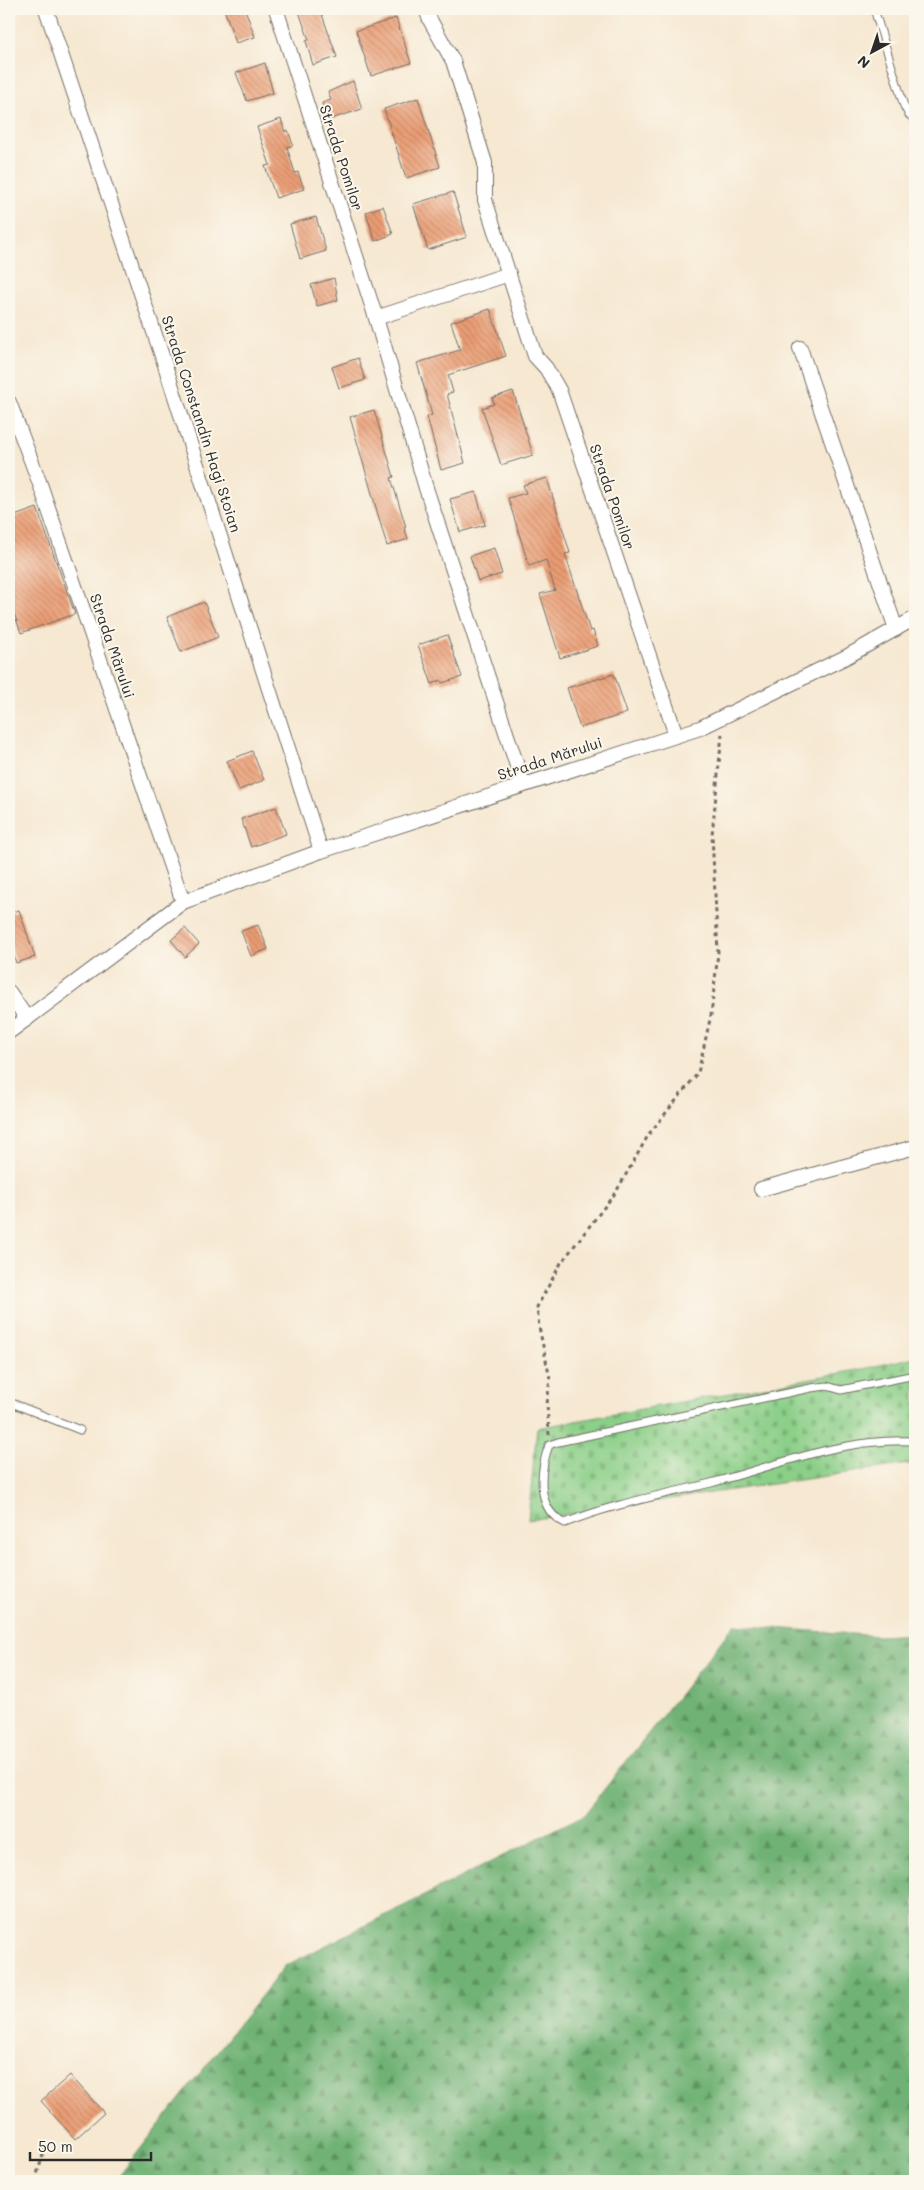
<svg xmlns="http://www.w3.org/2000/svg" width="924" height="2190" viewBox="0 0 924 2190" font-family="Mali,sans-serif">
<style>
.forest{fill:url(#forest-firs);stroke:#4e6e50}
.cemetery{fill:url(#cemetery-stones);stroke:#5b7d5a}
.building{fill:url(#building-back-hatch)}
.lines{fill:none;stroke-linecap:round;stroke-linejoin:round}
.lane-casing{stroke:#726d65;stroke-width:9}
.street-casing{stroke:#726d65;stroke-width:16}
.path{stroke:#726d65;stroke-width:3;stroke-dasharray:4 4;stroke-linecap:butt}
.lane{stroke:#fff;stroke-width:7}
.street{stroke:#fff;stroke-width:14}
.labels{text-anchor:middle;stroke-width:4;stroke-linejoin:round;paint-order:stroke}
.street-label{font-size:15px;fill:#2b2b2b;stroke:#fbf7ec}
</style>
<defs>
<pattern id="forest-firs" width="22" height="20" patternUnits="userSpaceOnUse" patternTransform="scale(1.25)"><rect width="22" height="20" fill="#70b274"/><path d="M5 1l3.5 6h-7zM16 11l3.5 6h-7z" fill="#5c915f"/></pattern>
<pattern id="cemetery-stones" width="16" height="16" patternUnits="userSpaceOnUse" patternTransform="scale(1.25)"><rect width="16" height="16" fill="#8bcf88"/><path d="M2 7V4a2 2 0 0 1 4 0v3zM10 15v-3a2 2 0 0 1 4 0v3z" fill="#78b276"/></pattern>
<pattern id="building-back-hatch" width="6" height="6" patternUnits="userSpaceOnUse" patternTransform="scale(1.25)"><rect width="6" height="6" fill="#eb9d74"/><path d="M-1 5l2 2M0 0l6 6M5-1l2 2" fill="none" stroke="#bf805f"/></pattern>
</defs>
<rect width="100%" height="100%" fill="#fbf7ec"/>
<filter id="ink" filterUnits="userSpaceOnUse"><feTurbulence type="fractalNoise" baseFrequency=".02" numOctaves="2"/><feDisplacementMap in="SourceGraphic" scale="10" xChannelSelector="R" yChannelSelector="G"/><feConvolveMatrix kernelMatrix="1 2 1 2 8 2 1 2 1" color-interpolation-filters="sRGB"/></filter>
<filter id="wash" filterUnits="userSpaceOnUse"><feTurbulence type="fractalNoise" baseFrequency=".0096" numOctaves="4" result="noise"/><feDisplacementMap in="SourceGraphic" scale="20" xChannelSelector="R" yChannelSelector="G"/><feGaussianBlur stdDeviation="1.12" result="paint"/><feColorMatrix in="noise" values="0 0 0 0 0 0 0 0 0 0 0 0 0 0 0 0 0 1.4 0 .05"/><feComposite in="paint" operator="in"/></filter>
<g filter="url(#wash)">
<rect width="100%" height="100%" fill="#f6e8d1"/>
<!-- forest -->
<polygon class="forest" points="734,1625 879,1636 915,1634 915,2181 115,2181 285,1966 584,1815"/>
<!-- cemetery -->
<polygon class="cemetery" points="915,1357 915,1463 528,1520 537,1428 863,1369"/>
<g id="blocks">
<!-- building -->
<g class="building">
<polygon points="224,9 245,9 255,37 236,43"/>
<polygon points="298,9 320,9 337,57 313,65 306,41 309,40"/>
<polygon points="396,18 411,63 371,76 356,31"/>
<polygon points="265,63 273,93 247,101 236,73"/>
<polygon points="353,81 362,109 328,120 322,103 331,100 328,92"/>
<polygon points="418,98 440,167 406,178 384,109"/>
<polygon points="281,119 285,132 288,130 293,145 287,147 295,173 298,172 304,189 276,198 265,166 270,165 257,127"/>
<polygon points="453,192 467,237 428,250 413,204"/>
<polygon points="383,206 393,234 375,241 366,212"/>
<polygon points="316,217 326,251 300,259 290,224"/>
<polygon points="334,278 338,300 317,306 311,285"/>
<polygon points="490,309 506,356 448,375 453,392 447,394 465,463 441,470 427,417 432,415 417,363 460,350 451,322"/>
<polygon points="358,358 365,380 339,388 332,367"/>
<polygon points="513,391 533,455 501,465 482,408 494,404 492,398"/>
<polygon points="374,410 394,477 391,478 406,527 404,527 408,539 387,546 350,417"/>
<polygon points="547,478 570,553 565,554 590,631 593,630 598,646 560,658 540,594 555,590 546,560 529,566 508,498 526,493 523,485"/>
<polygon points="476,492 485,525 460,532 450,499"/>
<polygon points="37,508 75,614 21,633 9,599 9,518"/>
<polygon points="494,548 502,574 478,581 470,556"/>
<polygon points="204,602 218,637 181,652 167,617"/>
<polygon points="447,635 462,677 442,683 441,680 432,684 418,645"/>
<polygon points="614,674 627,713 580,728 567,688"/>
<polygon points="252,751 264,780 239,790 227,761"/>
<polygon points="276,807 286,834 251,847 241,819"/>
<polygon points="19,910 35,957 16,963 9,941 9,913"/>
<polygon points="258,925 268,949 251,956 241,931"/>
<polygon points="185,928 199,944 185,957 171,940"/>
<polygon points="70,2075 104,2113 75,2139 41,2101"/>
</g>
</g>
</g>
<g filter="url(#ink)">
<use href="#blocks" fill-opacity="0" stroke="#726d65" stroke-width="1"/>
<g class="lines">
<!-- lane casing -->
<g class="lane-casing">
<g id="lane">
<polyline points="874,9 904,106 909,115 915,119"/>
<path d="M915 1375 841 1390 827 1386 811 1388 558 1442 549 1445C540 1470 535 1510 565 1523 612 1504 662 1495 711 1483 779 1465 844 1437 915 1441"/>
<polyline points="9,1402 80,1430"/>
</g>
</g>
<!-- street casing -->
<g class="street-casing">
<g id="street">
<polyline points="46,9 163,359 321,851"/>
<polyline points="276,9 376,318 426,488 523,784"/>
<polyline points="426,9 430,20 453,61 485,163 485,200 535,356 546,368 559,390 676,735"/>
<polyline points="376,318 509,274"/>
<polyline points="800,348 896,629"/>
<polyline points="9,402 40,484 183,902"/>
<polyline points="9,992 27,1019"/>
<polyline points="9,1032 183,902 321,851 700,728 846,657 915,618"/>
<polyline points="761,1189 915,1147"/>
</g>
</g>
<!-- path -->
<g class="path">
<polyline points="549,1435 547,1404 550,1379 539,1327 537,1307 561,1263 616,1192 649,1134 698,1073 711,1015 718,953 712,835 722,734"/>
<polyline points="35,2181 46,2145"/>
</g>
<!-- lane -->
<use href="#lane" class="lane"/>
<!-- street -->
<use href="#street" class="street"/>
</g>
</g>
<g class="labels">
<!-- street labels -->
<g class="street-label">
<text transform="translate(341 158) rotate(72)" y="5">Strada Pomilor</text>
<text transform="translate(201 424) rotate(72)" y="5">Strada Constandin Hagi Stoian</text>
<text transform="translate(612 497) rotate(71)" y="5">Strada Pomilor</text>
<text transform="translate(112 646) rotate(71)" y="5">Strada Mărului</text>
<text transform="translate(550 759) rotate(-18)" y="5">Strada Mărului</text>
</g>
</g>
<!-- margin -->
<rect width="924" height="2190" fill="none" stroke="#fbf7ec" stroke-width="30"/>
<!-- north arrow -->
<g transform="translate(872 52) rotate(220)" stroke="#fbf7ec" stroke-width="4" paint-order="stroke">
<path d="M0-4L9 19L0 12L-9 19Z" fill="#2b2b2b"/>
<text y="-8" font-size="14" font-weight="bold" text-anchor="middle" fill="#2b2b2b">N</text>
</g>
<!-- scale -->
<path d="M30 2152v8h121v-8" fill="none" stroke="#2b2b2b" stroke-width="2.5"/>
<text x="38" y="2152" font-size="15" fill="#2b2b2b" stroke="#fbf7ec" stroke-width="4" paint-order="stroke">50 m</text>
</svg>
